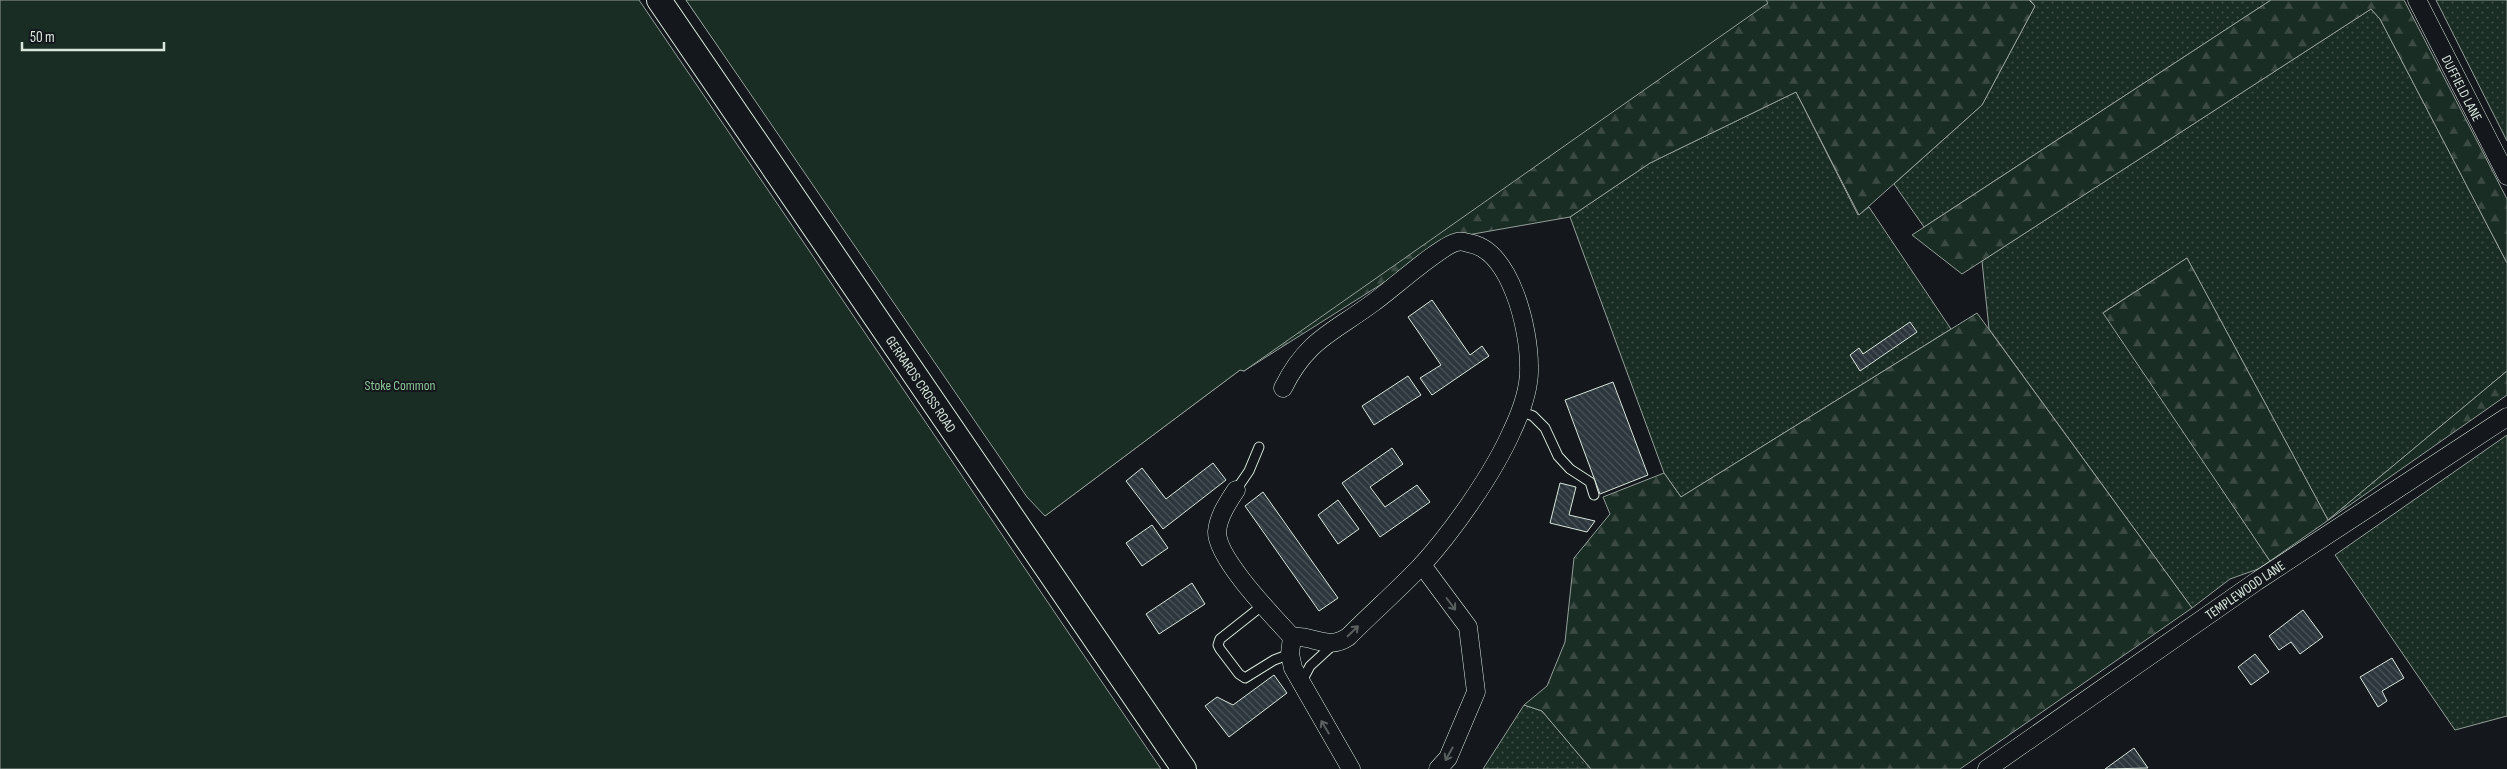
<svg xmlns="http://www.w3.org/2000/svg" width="2507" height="769" viewBox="0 0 2507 769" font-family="'Sofia Sans Condensed',sans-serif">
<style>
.grass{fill:url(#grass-dots);stroke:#939e99}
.forest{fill:url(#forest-firs);stroke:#939e99}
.park{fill:#1a2d24;stroke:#939e99}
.building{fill:url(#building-back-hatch);stroke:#d8e6dc}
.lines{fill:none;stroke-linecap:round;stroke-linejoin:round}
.service-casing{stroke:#d8e6dc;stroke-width:11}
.minor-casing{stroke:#d8e6dc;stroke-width:19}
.secondary-casing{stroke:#d8e6dc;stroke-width:26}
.service{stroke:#14181c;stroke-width:9}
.minor{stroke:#14181c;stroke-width:18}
.secondary{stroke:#14181c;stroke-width:24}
.oneway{stroke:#59605f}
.labels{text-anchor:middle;stroke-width:4;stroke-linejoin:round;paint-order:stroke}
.street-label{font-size:14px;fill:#d8e6dc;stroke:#14181c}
.park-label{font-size:14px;fill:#8ac095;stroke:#14181c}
</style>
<defs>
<pattern id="grass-dots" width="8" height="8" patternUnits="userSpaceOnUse" patternTransform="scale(1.25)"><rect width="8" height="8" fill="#1a2d24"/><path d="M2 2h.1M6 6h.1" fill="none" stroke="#3b4b43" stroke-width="1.8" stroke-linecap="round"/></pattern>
<pattern id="forest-firs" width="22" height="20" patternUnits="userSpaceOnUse" patternTransform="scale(1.25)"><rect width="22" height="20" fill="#1a2d24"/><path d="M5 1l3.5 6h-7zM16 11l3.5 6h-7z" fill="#3b4b43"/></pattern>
<pattern id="building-back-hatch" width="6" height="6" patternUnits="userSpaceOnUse" patternTransform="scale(1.25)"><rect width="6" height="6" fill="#2c363c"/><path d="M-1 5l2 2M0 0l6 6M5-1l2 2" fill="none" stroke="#4a5358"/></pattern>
</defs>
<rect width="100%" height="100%" fill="#14181c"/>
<!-- grass -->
<g class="grass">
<polygon points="2030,0 2271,0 1924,227 1894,184 1982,105 2035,6"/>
<polygon points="2436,0 2507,0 2507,141"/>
<polygon points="2371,9 2380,19 2507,263 2507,371 2328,520 2187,258 2104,312 2270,561 2258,569 2230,579 2192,608 1989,329 1982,261"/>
<polygon points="1796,92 1858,215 1869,207 1951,329 1681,497 1664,473 1570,217 1650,163"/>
<polygon points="2507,435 2507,716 2455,730 2335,555"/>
<polygon points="1524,705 1542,711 1591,769 1483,769"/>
</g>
<!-- forest -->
<g class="forest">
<polygon points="686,0 2029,0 2035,6 1982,105 1859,215 1796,92 1650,163 1570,217 1456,237 1244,371 1240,370 1045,516"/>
<polygon points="2271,0 2404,0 2507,199 2507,263 2380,19 2371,9 1962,274 1912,235"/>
<polygon points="2187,258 2328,520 2507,371 2507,395 2270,561 2103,313"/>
<polygon points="1977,313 2192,608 1960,769 1591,769 1542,711 1524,705 1547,686 1565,642 1574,558 1610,514 1603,497 1664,473 1681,497"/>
</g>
<!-- park -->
<g class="park">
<polygon points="0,0 639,0 1161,769 0,769"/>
<polygon points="686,0 1766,0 1768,3 1244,371 1240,370 1045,516 1027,497"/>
</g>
<!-- building -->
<g class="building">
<polygon points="1432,300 1470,355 1482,346 1489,356 1432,395 1420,378 1441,365 1408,317"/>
<polygon points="1910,322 1917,332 1860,371 1850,355 1859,348 1863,354"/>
<polygon points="1408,376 1421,395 1374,425 1362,406"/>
<polygon points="1613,382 1648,475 1600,494 1565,400"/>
<polygon points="1392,448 1403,464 1370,487 1385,507 1417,485 1430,502 1380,537 1342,483"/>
<polygon points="1213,463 1226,480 1163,529 1126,481 1142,468 1166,499"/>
<polygon points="1560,483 1576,487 1569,515 1595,521 1587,532 1550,523"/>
<polygon points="1263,492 1338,598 1319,611 1245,506"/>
<polygon points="1338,500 1359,529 1338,544 1318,515"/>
<polygon points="1152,525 1168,548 1142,566 1126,543"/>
<polygon points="1192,583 1205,604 1159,634 1146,614"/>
<polygon points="2303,610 2323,637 2300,654 2291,642 2279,650 2269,636"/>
<polygon points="2255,654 2269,672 2251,685 2238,667"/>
<polygon points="2392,658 2404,678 2382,691 2387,701 2378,707 2360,677"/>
<polygon points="1274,675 1287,693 1229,737 1205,706 1217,697 1233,705"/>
<polygon points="2134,748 2148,768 2106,769 2105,769"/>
</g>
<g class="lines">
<!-- service casing -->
<g class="service-casing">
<g id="service">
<polyline points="1520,411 1533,416 1545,428 1558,456 1570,469 1590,482 1594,495"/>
<polyline points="1236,490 1249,471 1259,447"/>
<polyline points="1263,605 1220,639 1218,645 1220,649 1239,674 1245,678 1274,660 1290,654"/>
<polyline points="1301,683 1310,666 1334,644"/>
</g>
</g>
<!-- minor casing -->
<g class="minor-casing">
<g id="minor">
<path id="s1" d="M2417 0 2507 176"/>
<path d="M1283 388C1307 339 1334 332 1374 302 1391 290 1441 245 1457 242 1460 241 1465 242 1468 243 1511 249 1529 329 1529 366 1530 387 1521 412 1512 431 1493 474 1453 531 1421 566 1398 590 1372 613 1348 637 1327 651 1314 635 1292 637"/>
<path d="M1236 490C1228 502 1218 517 1217 532 1217 559 1273 616 1292 637L1290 654 1293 668 1351 769"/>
<polyline points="1422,565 1468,627 1476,692 1448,758 1438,769"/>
<path id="s2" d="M1987 769 2257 581 2507 417"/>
</g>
</g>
<!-- secondary casing -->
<g class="secondary-casing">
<g id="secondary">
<path id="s3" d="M659 0 1184 769"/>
</g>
</g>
<!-- service -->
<use href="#service" class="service"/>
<!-- minor -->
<use href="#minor" class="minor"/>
<!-- secondary -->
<use href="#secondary" class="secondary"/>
</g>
<!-- one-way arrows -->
<defs><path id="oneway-shaft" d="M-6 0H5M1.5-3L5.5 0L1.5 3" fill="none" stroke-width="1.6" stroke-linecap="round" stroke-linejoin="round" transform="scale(1.25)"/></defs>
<g class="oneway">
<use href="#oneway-shaft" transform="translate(1451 604) rotate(53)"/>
<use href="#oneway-shaft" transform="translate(1353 631) rotate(-44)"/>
<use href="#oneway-shaft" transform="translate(1325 727) rotate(-121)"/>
<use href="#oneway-shaft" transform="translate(1449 754) rotate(119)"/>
</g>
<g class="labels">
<!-- street labels -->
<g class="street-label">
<text dy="5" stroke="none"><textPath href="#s1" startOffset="99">DUFFIELD LANE</textPath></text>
<text dy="5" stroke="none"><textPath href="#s3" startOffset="465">GERRARDS CROSS ROAD</textPath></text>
<text dy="5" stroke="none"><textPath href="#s2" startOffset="314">TEMPLEWOOD LANE</textPath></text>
</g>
<!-- park labels -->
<g class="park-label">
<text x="400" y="390">Stoke Common</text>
</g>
</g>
<!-- scale -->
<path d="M22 42v8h142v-8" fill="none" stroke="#d8e6dc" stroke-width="2.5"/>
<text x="30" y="42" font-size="15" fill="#d8e6dc" stroke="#14181c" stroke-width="4" paint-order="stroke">50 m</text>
</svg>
